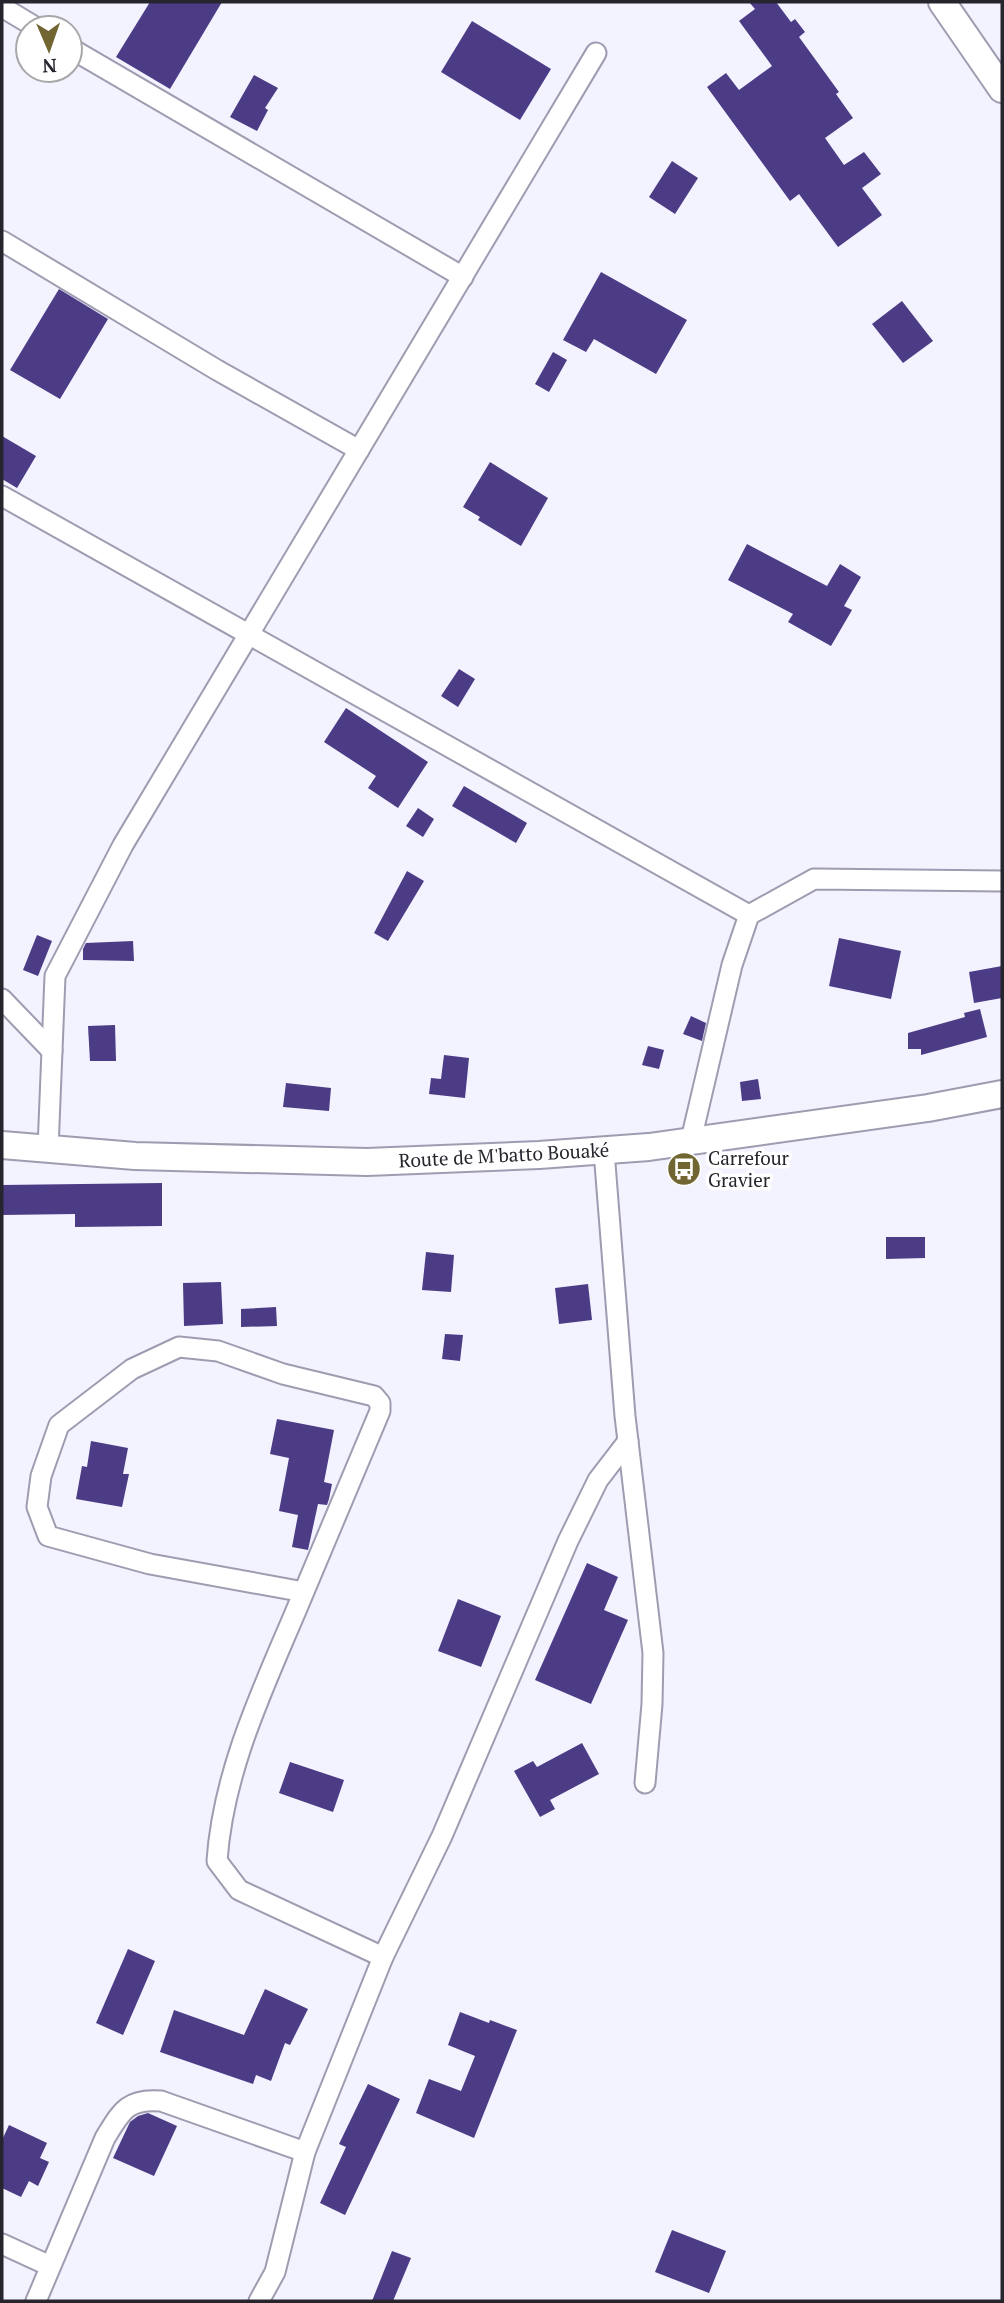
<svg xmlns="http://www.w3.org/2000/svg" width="1004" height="2303" viewBox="0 0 1004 2303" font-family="'PT Serif',serif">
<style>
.building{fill:#4c3c86}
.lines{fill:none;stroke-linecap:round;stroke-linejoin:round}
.street-casing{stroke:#9e9cb0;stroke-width:23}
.secondary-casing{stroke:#9e9cb0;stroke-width:30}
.street{stroke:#fff;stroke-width:19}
.secondary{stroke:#fff;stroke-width:26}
.labels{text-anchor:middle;stroke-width:7;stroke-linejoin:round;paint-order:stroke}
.street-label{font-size:19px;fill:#26252d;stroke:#fff}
.poi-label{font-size:19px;fill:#26252d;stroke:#fff;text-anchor:start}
</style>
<rect width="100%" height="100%" fill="#f3f2ff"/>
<!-- building -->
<g class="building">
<polygon points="150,2 222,2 170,89 116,57"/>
<polygon points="749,2 776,2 791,22 795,19 805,32 799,37 839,92 836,94 853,118 825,138 844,165 864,152 881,174 862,188 882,215 838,247 799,194 790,201 707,87 726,73 739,90 772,66 739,21 755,9"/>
<polygon points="472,21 551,69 520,120 441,72"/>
<polygon points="254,75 278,88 265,108 268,110 257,131 230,117"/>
<polygon points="672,161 698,178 675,214 649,197"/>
<polygon points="601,272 687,320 656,374 594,339 586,352 563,340"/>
<polygon points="59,289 108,319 60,399 10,370"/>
<polygon points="902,301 933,341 903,363 872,324"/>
<polygon points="553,352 567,360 549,392 535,384"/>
<polygon points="2,436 36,456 17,488 2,479"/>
<polygon points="490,462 548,498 521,546 478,520 480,517 463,507"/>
<polygon points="747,544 827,586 840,564 861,577 844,606 852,610 831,646 788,622 793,614 728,580"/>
<polygon points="459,669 475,679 458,707 441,696"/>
<polygon points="346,708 428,762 398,808 368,788 376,776 324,742"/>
<polygon points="464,786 527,823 516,843 452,806"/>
<polygon points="418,808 434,819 423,837 406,826"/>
<polygon points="407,871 424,881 388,941 374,933"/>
<polygon points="37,935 52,941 38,976 23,970"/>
<polygon points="839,938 901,951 891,999 829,986"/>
<polygon points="133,941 134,961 83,960 83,949 86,943"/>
<polygon points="1002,966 1002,998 974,1003 969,972"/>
<polygon points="980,1009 987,1037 921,1055 921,1049 908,1049 908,1033 965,1017 964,1013"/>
<polygon points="691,1016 706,1023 702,1041 683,1034"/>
<polygon points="115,1025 116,1061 90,1061 88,1026"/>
<polygon points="648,1046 664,1050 659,1069 642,1065"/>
<polygon points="444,1055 469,1058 465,1098 429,1094 431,1078 441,1079"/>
<polygon points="758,1079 761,1099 742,1101 740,1082"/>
<polygon points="286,1083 331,1088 329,1111 283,1107"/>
<polygon points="162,1183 162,1226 75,1227 75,1214 2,1215 2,1185"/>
<polygon points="886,1237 925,1237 925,1258 886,1259"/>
<polygon points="426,1252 454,1255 451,1292 422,1290"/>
<polygon points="221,1282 223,1324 184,1326 183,1283"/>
<polygon points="588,1284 592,1320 559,1324 555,1288"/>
<polygon points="276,1307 277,1326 241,1327 241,1309"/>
<polygon points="445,1334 463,1335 460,1361 442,1359"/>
<polygon points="277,1419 334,1430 324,1482 332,1484 329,1499 327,1505 318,1504 308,1550 292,1547 298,1515 279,1511 289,1458 270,1454"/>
<polygon points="91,1441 128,1448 123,1474 129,1474 122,1507 76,1499 82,1466 87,1467"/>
<polygon points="587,1563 618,1577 604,1610 628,1620 591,1704 535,1680"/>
<polygon points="458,1599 501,1616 481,1667 438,1651"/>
<polygon points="582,1743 599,1774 550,1800 555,1809 540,1817 514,1771 533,1761 537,1767"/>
<polygon points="290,1762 344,1780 333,1812 279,1793"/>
<polygon points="128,1949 155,1961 123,2035 96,2023"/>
<polygon points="265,1989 308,2009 290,2045 285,2043 271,2081 256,2075 253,2084 160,2052 174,2010 244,2035"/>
<polygon points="460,2012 489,2023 490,2020 517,2030 474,2138 416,2113 429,2079 461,2091 475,2056 448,2045"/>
<polygon points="368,2084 400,2099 345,2215 320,2203 346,2147 339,2144"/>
<polygon points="148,2113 177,2126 154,2176 113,2158 130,2122 138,2116"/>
<polygon points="9,2125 47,2143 40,2158 49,2162 38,2186 29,2181 21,2197 2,2188 2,2140"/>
<polygon points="672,2230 726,2251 709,2293 655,2272"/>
<polygon points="392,2251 411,2258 393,2301 372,2301"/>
</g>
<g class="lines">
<!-- street casing -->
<g class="street-casing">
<g id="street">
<polyline points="2,7 37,28"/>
<polyline points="70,48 463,277"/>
<polyline points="2,241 217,370 359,450"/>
<polyline points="2,496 749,915"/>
<polyline points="2,999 52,1051"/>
<polyline points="691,1140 732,965 749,915 814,879 1002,881"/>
<polyline points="48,1149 55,976 123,845 596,53"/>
<polyline points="604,1151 625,1416 653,1653 652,1704 645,1783"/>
<path d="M304 1592 150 1564 48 1536 37 1507 41 1476 59 1425 132 1369 179 1347 218 1351 283 1374 374 1396 380 1403V1411C351 1479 323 1546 295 1613 261 1693 223 1773 217 1861L239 1890 383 1957"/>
<polyline points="2,2244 50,2266"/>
<path d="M36 2301 105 2138C121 2112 127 2098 161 2101L305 2152"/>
<polyline points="259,2301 275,2272 305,2152 383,1957 442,1836 568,1541 598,1480 628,1441"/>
</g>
</g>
<!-- secondary casing -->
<g class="secondary-casing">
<g id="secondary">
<polyline points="942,2 1002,89"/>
<polyline points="2,1145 135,1156 367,1162 539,1155 649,1147 928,1108 1002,1094"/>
</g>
</g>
<!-- street -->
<use href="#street" class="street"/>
<!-- secondary -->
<use href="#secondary" class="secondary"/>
</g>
<!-- icons -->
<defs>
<g id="bus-disc" transform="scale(1.75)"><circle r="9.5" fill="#716532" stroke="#fff"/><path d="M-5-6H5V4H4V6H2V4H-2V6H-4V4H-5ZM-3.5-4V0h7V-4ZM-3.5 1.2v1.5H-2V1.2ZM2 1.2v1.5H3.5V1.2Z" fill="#fff"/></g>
</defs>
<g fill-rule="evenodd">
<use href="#bus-disc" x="684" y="1169"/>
</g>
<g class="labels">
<!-- street labels -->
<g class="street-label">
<text transform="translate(504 1155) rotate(-3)" y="7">Route de M'batto Bouaké</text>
</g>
<!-- poi labels -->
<g class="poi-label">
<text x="708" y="1165">Carrefour<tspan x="708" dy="22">Gravier</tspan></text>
</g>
</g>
<!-- border -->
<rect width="1004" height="2303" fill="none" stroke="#26252d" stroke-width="7"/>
<!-- north arrow -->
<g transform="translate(49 49) rotate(178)"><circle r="33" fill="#ffffff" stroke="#a8a8ab" stroke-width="2"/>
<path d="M0-5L12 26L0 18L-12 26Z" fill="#716532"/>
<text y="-10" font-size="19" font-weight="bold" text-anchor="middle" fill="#26252d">N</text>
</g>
</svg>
